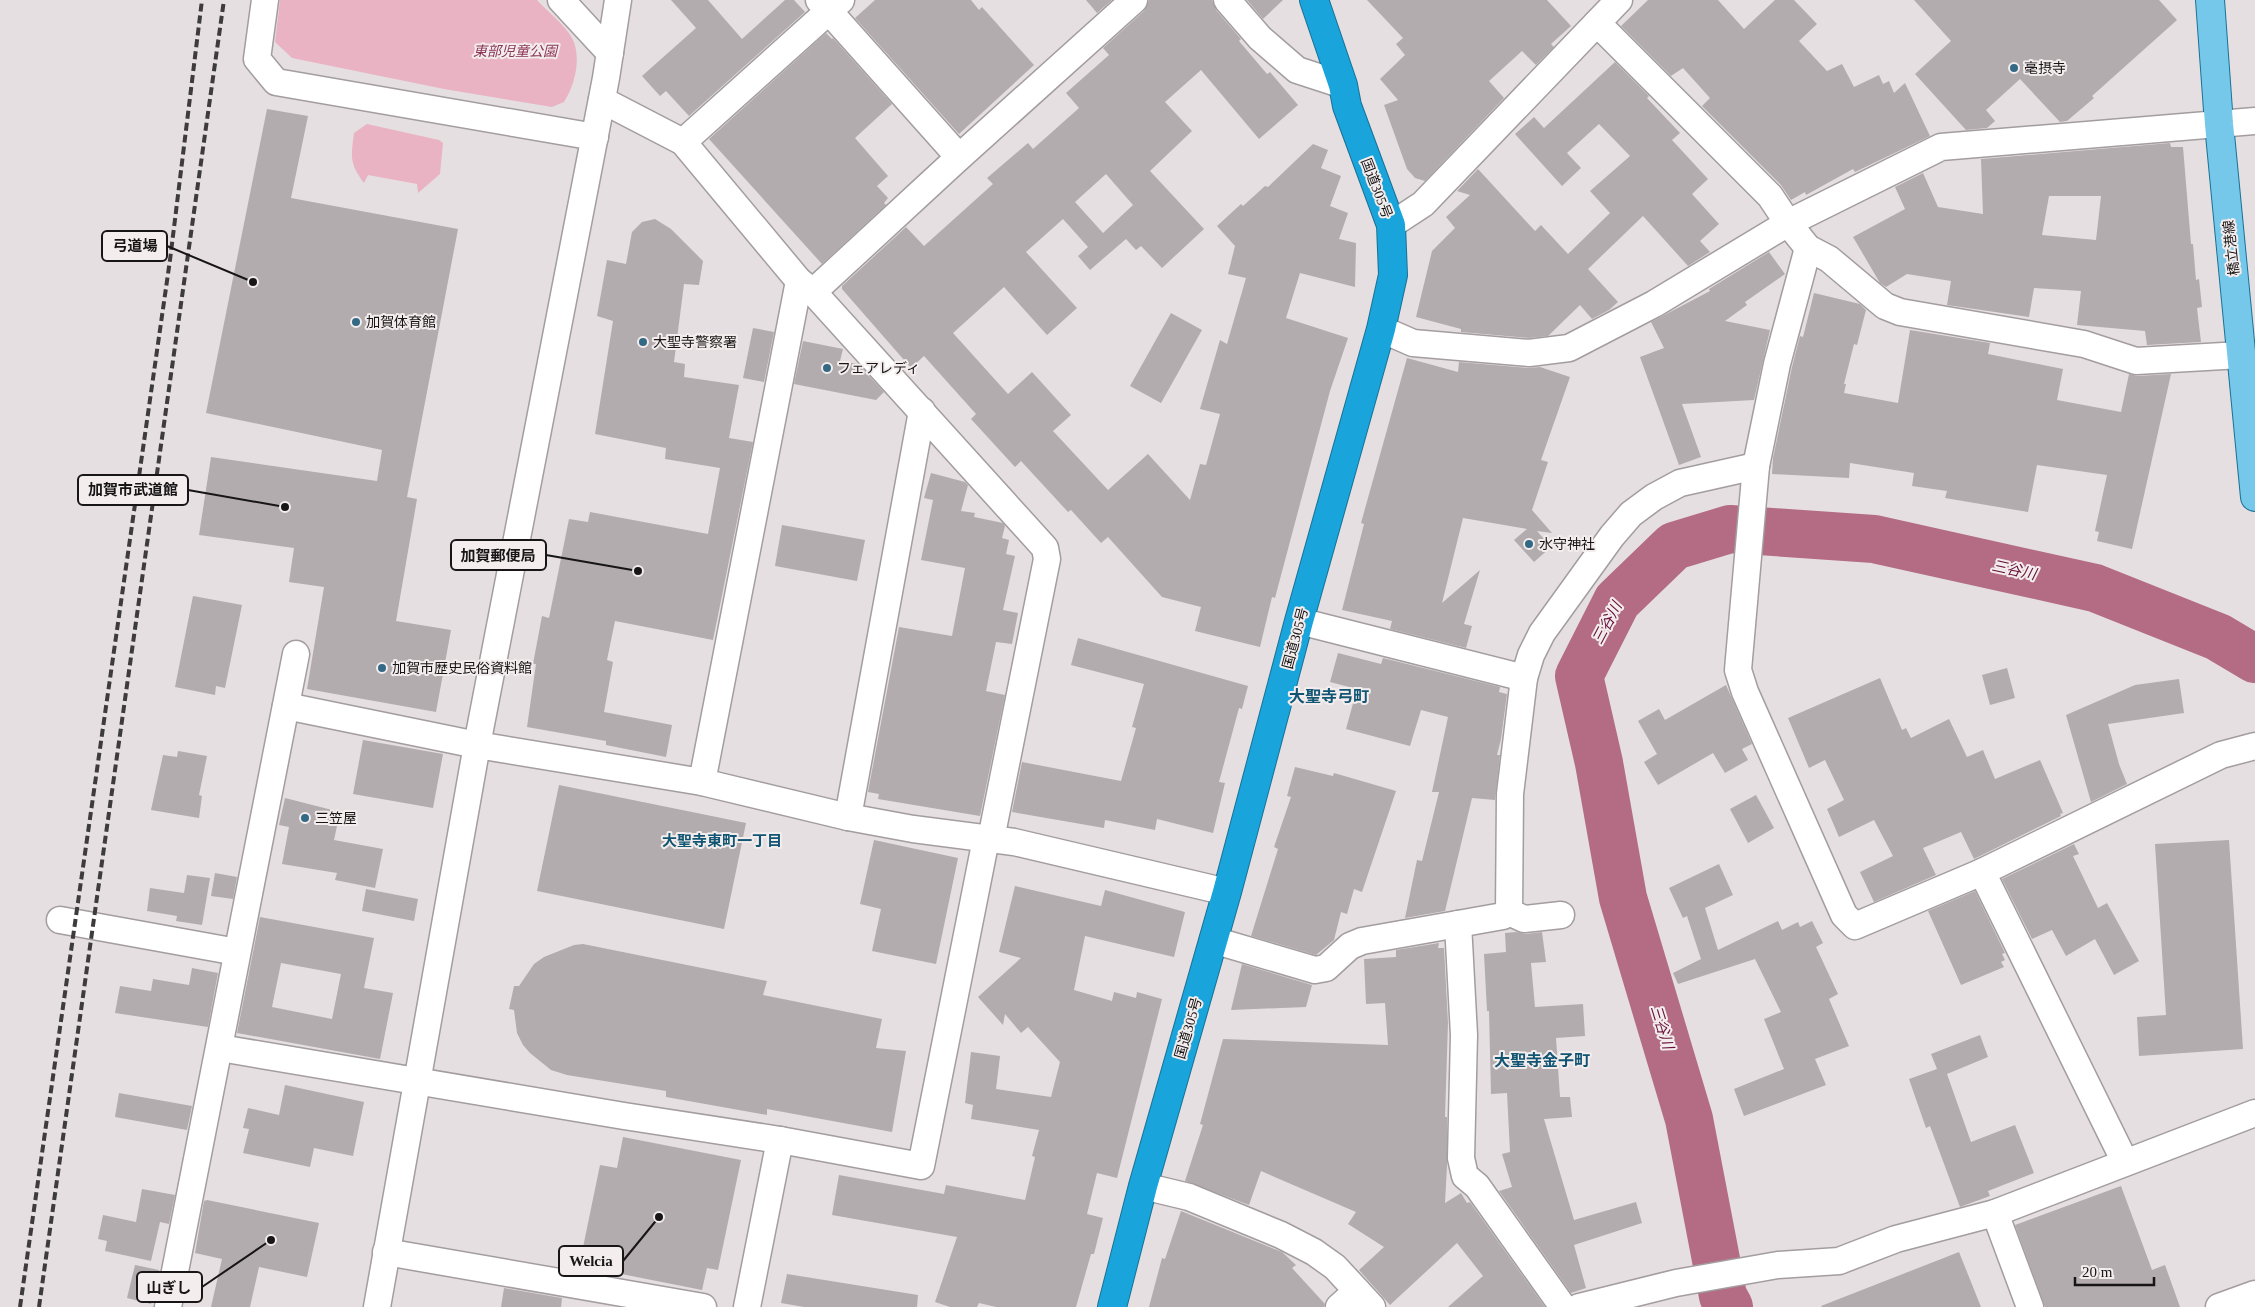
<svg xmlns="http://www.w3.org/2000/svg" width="2255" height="1307" viewBox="0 0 2255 1307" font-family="'Times New Roman','Noto Sans JP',serif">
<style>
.green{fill:#e9b3c3}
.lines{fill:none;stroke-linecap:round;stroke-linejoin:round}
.river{stroke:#b36c83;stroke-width:48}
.building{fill:#b2acae;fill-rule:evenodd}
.minor-casing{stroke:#a39d9f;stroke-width:29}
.major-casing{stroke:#187296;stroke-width:30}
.highway-casing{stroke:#187296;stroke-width:30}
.minor{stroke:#fff;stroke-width:26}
.major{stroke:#75c8e9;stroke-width:28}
.highway{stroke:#19a4db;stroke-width:28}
.rail{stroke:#3e3b3c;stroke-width:4;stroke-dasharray:8 4;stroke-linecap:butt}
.poi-dot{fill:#336985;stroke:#f3edee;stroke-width:2}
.labels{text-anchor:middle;stroke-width:4;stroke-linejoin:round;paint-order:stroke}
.park-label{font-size:14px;font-style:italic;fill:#8c3456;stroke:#f3edee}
.poi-label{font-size:14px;fill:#171516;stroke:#f3edee;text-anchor:start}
.street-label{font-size:14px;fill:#171516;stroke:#f3edee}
.water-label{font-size:15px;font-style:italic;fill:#670f38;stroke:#f3edee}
.neighbourhood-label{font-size:15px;font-weight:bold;fill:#115572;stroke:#f3edee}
.quarter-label{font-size:16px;font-weight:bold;fill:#115572;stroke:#f3edee}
.leader{fill:none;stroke:#171516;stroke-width:2}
.callout-dot{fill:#171516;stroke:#f3edee;stroke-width:2}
.callout{fill:#f3edee;stroke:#171516;stroke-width:2}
.callout-label{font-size:15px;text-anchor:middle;font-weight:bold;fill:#171516}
</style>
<rect width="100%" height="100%" fill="#e6dfe1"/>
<!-- green -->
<g class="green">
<path d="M280 0H537C546 10 566 26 572 38 582 57 575 85 564 102L552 107 444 89 292 58 275 42Z"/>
<path d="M367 124 439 140 443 143 440 174 418 193 417 184 368 175 364 183C349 163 351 156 354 133Z"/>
</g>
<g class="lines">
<!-- river -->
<polyline class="river" points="1729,1307 1723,1296 1689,1119 1623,898 1599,763 1579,676 1617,601 1674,546 1730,529 1874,539 2095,588 2218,637 2255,659"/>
</g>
<!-- building -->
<g class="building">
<polygon points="671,0 708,0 742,39 785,0 794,0 805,12 689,116 666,91 660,96 642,76 696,28"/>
<polygon points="875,0 971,0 979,10 982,7 1034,65 959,134 855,18"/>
<polygon points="1086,0 1112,0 1097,13"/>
<path d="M1149 0H1212L1216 10 1241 39 1239 41 1267 74 1270 72 1298 105 1259 139 1201 70 1165 102 1192 131 1150 171 1204 229 1162 268 1141 246 1136 250 1126 239 1090 270 1078 256 1088 247 1063 219 1026 252 1077 308 1047 335 1004 287 953 333 1008 394 1032 372 1071 415 1053 431 1108 490 1148 454 1190 500 1200 464 1206 465 1220 414 1200 409 1220 340 1227 344 1246 278 1228 274 1235 246 1217 226 1241 204 1243 206 1265 186 1268 187 1313 144 1328 150 1321 168 1341 176 1330 206 1348 213 1339 239 1356 243 1355 287 1300 273 1286 318 1348 338 1330 391 1275 598 1272 597 1260 647 1195 631 1201 607 1162 597 1108 537 1101 543 1071 510 1068 512 1021 461 1015 467 971 419 976 414 924 356 911 368 842 289V286L906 227 924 246 993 184 987 178 1028 143 1033 149 1079 108 1066 93 1109 55 1103 48 1144 11ZM1106 174 1133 205 1103 233 1075 202Z"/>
<polygon points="1247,0 1283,0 1263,19"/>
<polygon points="1367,0 1547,0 1571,26 1551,44 1554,47 1536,65 1522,51 1489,81 1504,98 1425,181 1415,178 1407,169 1384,105 1398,100 1380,79 1405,55 1396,44 1403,38"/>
<polygon points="1648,0 1718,0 1744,29 1775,0 1794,0 1817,24 1799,41 1827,71 1842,64 1854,87 1879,75 1883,84 1889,81 1894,93 1905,83 1930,136 1855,172 1853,169 1806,195 1805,192 1791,200 1781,185 1702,106 1710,98 1683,68 1671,76 1621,26"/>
<polygon points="1914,0 2159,0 2177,20 2092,96 2094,98 2067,121 2060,122 2020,79 1986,110 1995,121 1987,128 1966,130 1915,74 1951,41"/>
<polygon points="826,33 832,39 833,38 892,104 855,138 888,176 877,186 888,198 884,203 886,205 822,264 709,139"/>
<polygon points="1615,62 1649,96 1647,98 1680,133 1672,140 1708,179 1692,194 1719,224 1700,241 1710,252 1688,266 1643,216 1588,269 1618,302 1609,310 1592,319 1580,305 1548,336 1529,338 1461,332 1461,329 1416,317 1432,251 1455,228 1446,217 1470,195 1457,191 1478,169 1535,231 1541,225 1568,254 1610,213 1590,191 1630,156 1599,124 1567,153 1581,168 1562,186 1515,134 1534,117 1544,128"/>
<polygon points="267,109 308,116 291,198 458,229 407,497 417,499 396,621 451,630 436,712 307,689 324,587 289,582 294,548 199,535 211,457 377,481 382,450 206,413"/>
<path d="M2170 143 2171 147H2183L2191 244H2193L2196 280 2199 279 2202 307 2197 308 2201 342 2147 345 2145 331 2077 325 2081 291 2034 288 2029 317 1947 305 1951 281 1907 274 1886 287 1880 283 1853 237 1905 209 1895 187 1923 173 1938 207 1983 214 1981 159ZM2049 196H2101L2096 240 2042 235Z"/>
<polygon points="655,219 671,229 703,261 699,285 684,284 674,362 685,364 684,377 739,385 729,438 753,442 713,640 615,621 607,660 613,662 604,712 672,725 666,757 606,745 606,741 527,727 536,664 533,664 542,616 549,618 569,519 588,522 590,512 708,534 720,468 665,459 666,448 595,434 613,321 597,316 607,260 626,264 632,232 642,222"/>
<polygon points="1769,252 1785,274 1745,302 1747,305 1725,321 1770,330 1754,400 1682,404 1701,457 1679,465 1640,357 1664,348 1651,322 1710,291 1709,289"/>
<polygon points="1814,293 1860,304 1866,310 1857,345 1854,344 1844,384 1846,384 1844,393 1898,403 1910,330 1990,343 1988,354 2063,369 2057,400 2121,412 2129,374 2137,376 2171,374 2132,549 2097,541 2099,532 2095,531 2107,475 2037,465 2028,512 1945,498 1947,491 1912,486 1914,473 1850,463 1849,478 1772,474 1773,458 1792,367 1800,336 1803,337"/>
<polygon points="1171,313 1202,330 1161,403 1130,386"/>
<polygon points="753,328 774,332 764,382 743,378"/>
<polygon points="803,341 843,349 840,361 858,364 884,392 876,400 794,384"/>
<polygon points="1407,358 1458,372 1459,362 1528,368 1540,367 1570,377 1541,460 1548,462 1532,510 1552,533 1537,531 1551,547 1534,562 1514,540 1527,529 1463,518 1442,603 1480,570 1464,624 1472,626 1466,648 1390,629 1392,621 1342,610 1364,524 1361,523"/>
<polygon points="931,473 965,482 968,485 961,511 975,513 974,517 1003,523 1005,526 1002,538 1009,540 1006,554 1015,556 1003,610 1018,613 1012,644 996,642 986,691 1005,695 980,816 878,799 879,794 868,792 899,627 952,636 965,568 921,560 933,500 924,498"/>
<polygon points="782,525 865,540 857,581 775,566"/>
<polygon points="193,596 242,605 225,688 216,686 215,695 175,687"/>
<polygon points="1078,638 1248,686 1242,709 1239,708 1219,782 1225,783 1213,833 1157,819 1155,830 1105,820 1104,828 1012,812 1022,762 1121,781 1136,728 1132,727 1144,684 1071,665"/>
<polygon points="1338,653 1381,664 1383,658 1500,687 1499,692 1507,694 1501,739 1497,755 1500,755 1495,800 1472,798 1445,911 1405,918 1417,860 1422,861 1439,792 1432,792 1448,717 1421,710 1410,746 1346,729 1357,689 1330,682"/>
<polygon points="2007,668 2015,698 1990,705 1982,675"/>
<polygon points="1880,678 1902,730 1906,728 1911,738 1949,719 1967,757 1983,750 1995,779 2040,760 2063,813 2060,814 2061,816 1974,859 1961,832 1923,848 1936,875 1874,902 1860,872 1893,856 1874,820 1839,837 1827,809 1844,800 1825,760 1809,768 1788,718"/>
<polygon points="2179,679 2184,713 2108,724 2119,764 2127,784 2091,802 2066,715 2135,685"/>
<polygon points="1726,685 1752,744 1742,749 1748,760 1725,773 1713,753 1658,785 1644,762 1657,754 1638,721 1659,709 1665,720"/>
<polygon points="363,740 443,754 433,808 353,794"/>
<polygon points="178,751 207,756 199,795 202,796 199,818 151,810 163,755 177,757"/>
<polygon points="1295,767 1333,776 1334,773 1396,791 1362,892 1354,889 1347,914 1341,912 1334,940 1316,955 1251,936 1278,849 1274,847 1291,797 1287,796"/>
<polygon points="559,785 746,823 724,929 537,891"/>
<polygon points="1756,795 1774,828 1748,843 1730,809"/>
<polygon points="285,798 340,812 334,840 383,849 375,888 335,880 337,873 282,864 289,827 279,825"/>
<polygon points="874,840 958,858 936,964 872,951 881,909 860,904"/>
<polygon points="2229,840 2243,1049 2139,1056 2137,1017 2166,1015 2155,844"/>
<polygon points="2074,844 2079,854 2073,856 2098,908 2107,903 2139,961 2114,975 2095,939 2066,956 2052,930 2032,939 2002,879"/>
<polygon points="1719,864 1733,895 1705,908 1718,950 1778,921 1782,930 1798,922 1800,927 1812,921 1823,943 1816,947 1838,994 1829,999 1849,1046 1815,1059 1826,1085 1744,1116 1734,1089 1784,1069 1764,1019 1781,1012 1755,959 1678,984 1673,973 1701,959 1687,916 1683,918 1669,888"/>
<polygon points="215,873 237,877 233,899 211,896"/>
<polygon points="187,875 210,878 202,925 176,921 177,916 147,911 150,888 184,893"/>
<polygon points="1015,886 1101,906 1105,890 1185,912 1174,957 1085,936 1074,990 1112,1001 1114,992 1136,998 1137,992 1162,999 1117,1178 1097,1173 1087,1214 1103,1218 1094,1254 1091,1254 1076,1307 996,1307 979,1303 977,1307 950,1307 935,1302 957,1237 832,1215 839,1175 944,1194 946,1185 1025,1200 1035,1157 1032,1156 1039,1130 971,1119 973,1105 965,1103 971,1052 1000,1056 996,1089 1051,1097 1060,1062 1028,1027 1021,1033 1005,1014 1003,1025 978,997 1021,958 999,952"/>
<polygon points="366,889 418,899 414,921 362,911"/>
<polygon points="1975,891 2005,953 2002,954 2005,960 2001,962 2004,967 1961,985 1928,911"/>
<path d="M260 917 374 938 364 988 393 993 380 1059 237 1033ZM281 963 341 974 332 1019 272 1007Z"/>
<polygon points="1516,932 1526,934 1542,932 1546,962 1531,963 1535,1007 1583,1004 1585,1036 1556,1038 1560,1097 1570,1097 1572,1117 1544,1119 1574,1220 1636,1202 1642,1223 1574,1245 1586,1288 1571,1293 1499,1191 1512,1187 1502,1154 1510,1152 1507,1093 1491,1094 1489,1011 1487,1011 1484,954 1506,952 1505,933"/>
<polygon points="1439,943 1438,948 1444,948 1448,1023 1445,1117 1447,1117 1447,1166 1445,1203 1461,1193 1467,1203 1470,1202 1545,1307 1448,1307 1483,1276 1457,1243 1390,1305 1359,1270 1384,1247 1348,1224 1356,1212 1261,1171 1249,1205 1185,1181 1203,1125 1200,1124 1223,1039 1388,1045 1385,1003 1366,1004 1364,959 1396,957 1396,950"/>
<polygon points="583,944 767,981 763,995 882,1019 876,1048 906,1051 892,1132 767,1109 767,1115 666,1097 666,1091 567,1075 551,1070 530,1053 523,1045 517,1033 514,1010 509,1009 514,986 519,986 534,964 544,957 574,945"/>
<polygon points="1242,964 1312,985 1306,1007 1231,1010"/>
<polygon points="192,968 218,973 208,1027 115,1013 120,986 151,991 153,979 189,985"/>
<polygon points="1980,1035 1988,1057 1947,1074 1971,1142 2015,1125 2034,1173 1988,1191 1990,1196 1960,1207 1930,1126 1926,1128 1909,1079 1937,1069 1931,1054"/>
<polygon points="285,1085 364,1102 353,1156 314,1148 310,1167 243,1153 249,1129 243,1128 248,1108 279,1115"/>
<polygon points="119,1093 192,1106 187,1130 115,1117"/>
<polygon points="623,1137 741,1160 718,1270 707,1268 702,1290 581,1266 581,1257 600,1165 617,1168"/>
<polygon points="2121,1186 2152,1270 2165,1265 2180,1307 2045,1307 2015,1225"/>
<polygon points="142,1189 175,1195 169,1224 160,1222 151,1261 105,1251 107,1241 98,1239 103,1215 136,1222"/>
<polygon points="207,1200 319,1223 307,1277 259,1267 250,1307 211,1307 222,1259 195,1253 204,1201"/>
<polygon points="1181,1211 1282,1252 1296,1265 1292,1268 1325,1304 1324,1307 1149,1307 1162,1258 1165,1259"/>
<polygon points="1959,1252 1981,1307 1822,1307 1821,1306"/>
<polygon points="135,1265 159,1270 151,1304 127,1298"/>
<polygon points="787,1274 918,1295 917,1307 804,1307 781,1303"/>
<polygon points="504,1288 562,1298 561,1307 501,1307"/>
</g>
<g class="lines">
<!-- minor casing -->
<g class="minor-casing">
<g id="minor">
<polyline points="265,0 257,59 276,82 595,137"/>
<polyline points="561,0 610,53"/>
<polyline points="819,0 959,157"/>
<polyline points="1227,0 1260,38 1297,70 1343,85"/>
<polyline points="1597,23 1770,196 1788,223 1808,248 1829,259 1885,306 1900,312 2084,344 2136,361 2241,355"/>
<polyline points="602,100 683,142 799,281 813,292 1045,548 1047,559 991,839"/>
<polyline points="683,142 841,0"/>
<polyline points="1391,225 1423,204 1619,0"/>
<polyline points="1808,248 1777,364 1756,466 1738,670 1745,692 1844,915 1855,926 1982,872 2221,755 2255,746"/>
<polyline points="813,292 955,161 1134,0"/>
<polyline points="1381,329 1413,343 1529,353 1569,348 1654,304 1788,223 1941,147 2255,121"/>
<polyline points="1299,621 1524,678"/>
<polyline points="286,706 477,745 702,782 848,817 913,829 1014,842 1227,892"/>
<polyline points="702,782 799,281"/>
<polyline points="848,817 922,411"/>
<polyline points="1982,872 2125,1162"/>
<polyline points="1509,912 1524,919 1561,915"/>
<polyline points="60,920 237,952"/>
<polyline points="1213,940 1315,970 1326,968 1350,946 1362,941 1458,924"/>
<polyline points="220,1048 624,1116 780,1140 921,1166 986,839"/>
<polyline points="1143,1186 1189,1197 1281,1235 1314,1252 1335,1267 1372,1307"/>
<polyline points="1995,1213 2030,1307"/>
<polyline points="386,1252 703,1307"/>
<polyline points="168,1307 296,654"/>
<polyline points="377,1307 477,745 606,78 618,0"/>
<polyline points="747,1307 780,1140"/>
<polyline points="1339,1307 1357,1291"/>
<polyline points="1563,1307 1477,1186 1465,1176 1461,1158 1464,1035 1458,924 1503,916 1509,912 1510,794 1524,678 1531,655 1542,633 1612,536 1631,514 1654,497 1680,483 1756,466"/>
<polyline points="1579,1307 1676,1283 1778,1265 1839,1261 1896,1239 1995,1213 2255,1113"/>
<polyline points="2219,1307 2255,1294"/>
</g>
</g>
<!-- major casing -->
<g class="major-casing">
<polyline id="major" points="2210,0 2219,124 2255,497"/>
</g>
<!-- highway casing -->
<g class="highway-casing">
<polyline id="highway" points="1112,1307 1143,1186 1227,892 1299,621 1381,329 1393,275 1391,225 1347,106 1343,85 1314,0"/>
</g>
<!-- minor -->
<use href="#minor" class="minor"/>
<!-- major -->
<use href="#major" class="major"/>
<!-- highway -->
<use href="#highway" class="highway"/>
<!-- rail -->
<g class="rail">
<polyline points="20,1307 170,260 202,0"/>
<polyline points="39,1307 224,0"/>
</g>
</g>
<!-- markers -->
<g class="poi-dot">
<circle cx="2014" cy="68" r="5"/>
<circle cx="356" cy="322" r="5"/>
<circle cx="643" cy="342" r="5"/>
<circle cx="827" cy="368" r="5"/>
<circle cx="1529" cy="544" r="5"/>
<circle cx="382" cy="668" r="5"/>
<circle cx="305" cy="818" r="5"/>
</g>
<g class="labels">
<!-- park labels -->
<g class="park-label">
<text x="515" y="56">東部児童公園</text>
</g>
<!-- poi labels -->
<g class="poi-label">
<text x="2024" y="73">毫摂寺</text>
<text x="366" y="327">加賀体育館</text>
<text x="653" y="347">大聖寺警察署</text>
<text x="837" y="373">フェアレディ</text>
<text x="1539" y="549">水守神社</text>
<text x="392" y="673">加賀市歴史民俗資料館</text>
<text x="315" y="823">三笠屋</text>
</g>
<!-- street labels -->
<g class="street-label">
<text transform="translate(1377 188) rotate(69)" y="5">国道305号</text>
<text transform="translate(2231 248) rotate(-96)" y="5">橋立港線</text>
<text transform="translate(1295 638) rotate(-75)" y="5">国道305号</text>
<text transform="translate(1188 1028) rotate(-74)" y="5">国道305号</text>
</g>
<!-- water labels -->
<g class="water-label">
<text transform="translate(2014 570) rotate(12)" y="5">三谷川</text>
<text transform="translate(1607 623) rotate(-62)" y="5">三谷川</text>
<text transform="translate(1662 1027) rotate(73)" y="5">三谷川</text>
</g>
<!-- neighbourhood labels -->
<g class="neighbourhood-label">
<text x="722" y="846">大聖寺東町一丁目</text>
</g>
<!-- quarter labels -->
<g class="quarter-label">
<text x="1329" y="702">大聖寺弓町</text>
<text x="1542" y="1066">大聖寺金子町</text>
</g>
</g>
<!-- callouts -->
<path class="leader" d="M253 282L167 246M285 507L188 490M638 571L546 555M659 1217L623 1261M271 1240L202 1287"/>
<g class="callout-dot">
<circle cx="253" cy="282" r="5"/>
<circle cx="285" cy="507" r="5"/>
<circle cx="638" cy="571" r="5"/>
<circle cx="659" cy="1217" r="5"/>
<circle cx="271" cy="1240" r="5"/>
</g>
<g class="callout">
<rect x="102" y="231" width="65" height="30" rx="5"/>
<rect x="78" y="475" width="110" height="30" rx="5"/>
<rect x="451" y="540" width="95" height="30" rx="5"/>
<rect x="559" y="1246" width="64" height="30" rx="5"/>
<rect x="137" y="1272" width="65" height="30" rx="5"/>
</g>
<g class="callout-label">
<text x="135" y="251">弓道場</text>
<text x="133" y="495">加賀市武道館</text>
<text x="498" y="561">加賀郵便局</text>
<text x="591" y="1266">Welcia</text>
<text x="169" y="1293">山ぎし</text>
</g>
<!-- scale -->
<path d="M2075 1277v8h79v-8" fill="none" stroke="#171516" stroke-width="2.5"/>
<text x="2082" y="1277" font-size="15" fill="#171516" stroke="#f3edee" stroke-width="4" paint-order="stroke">20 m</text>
</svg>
